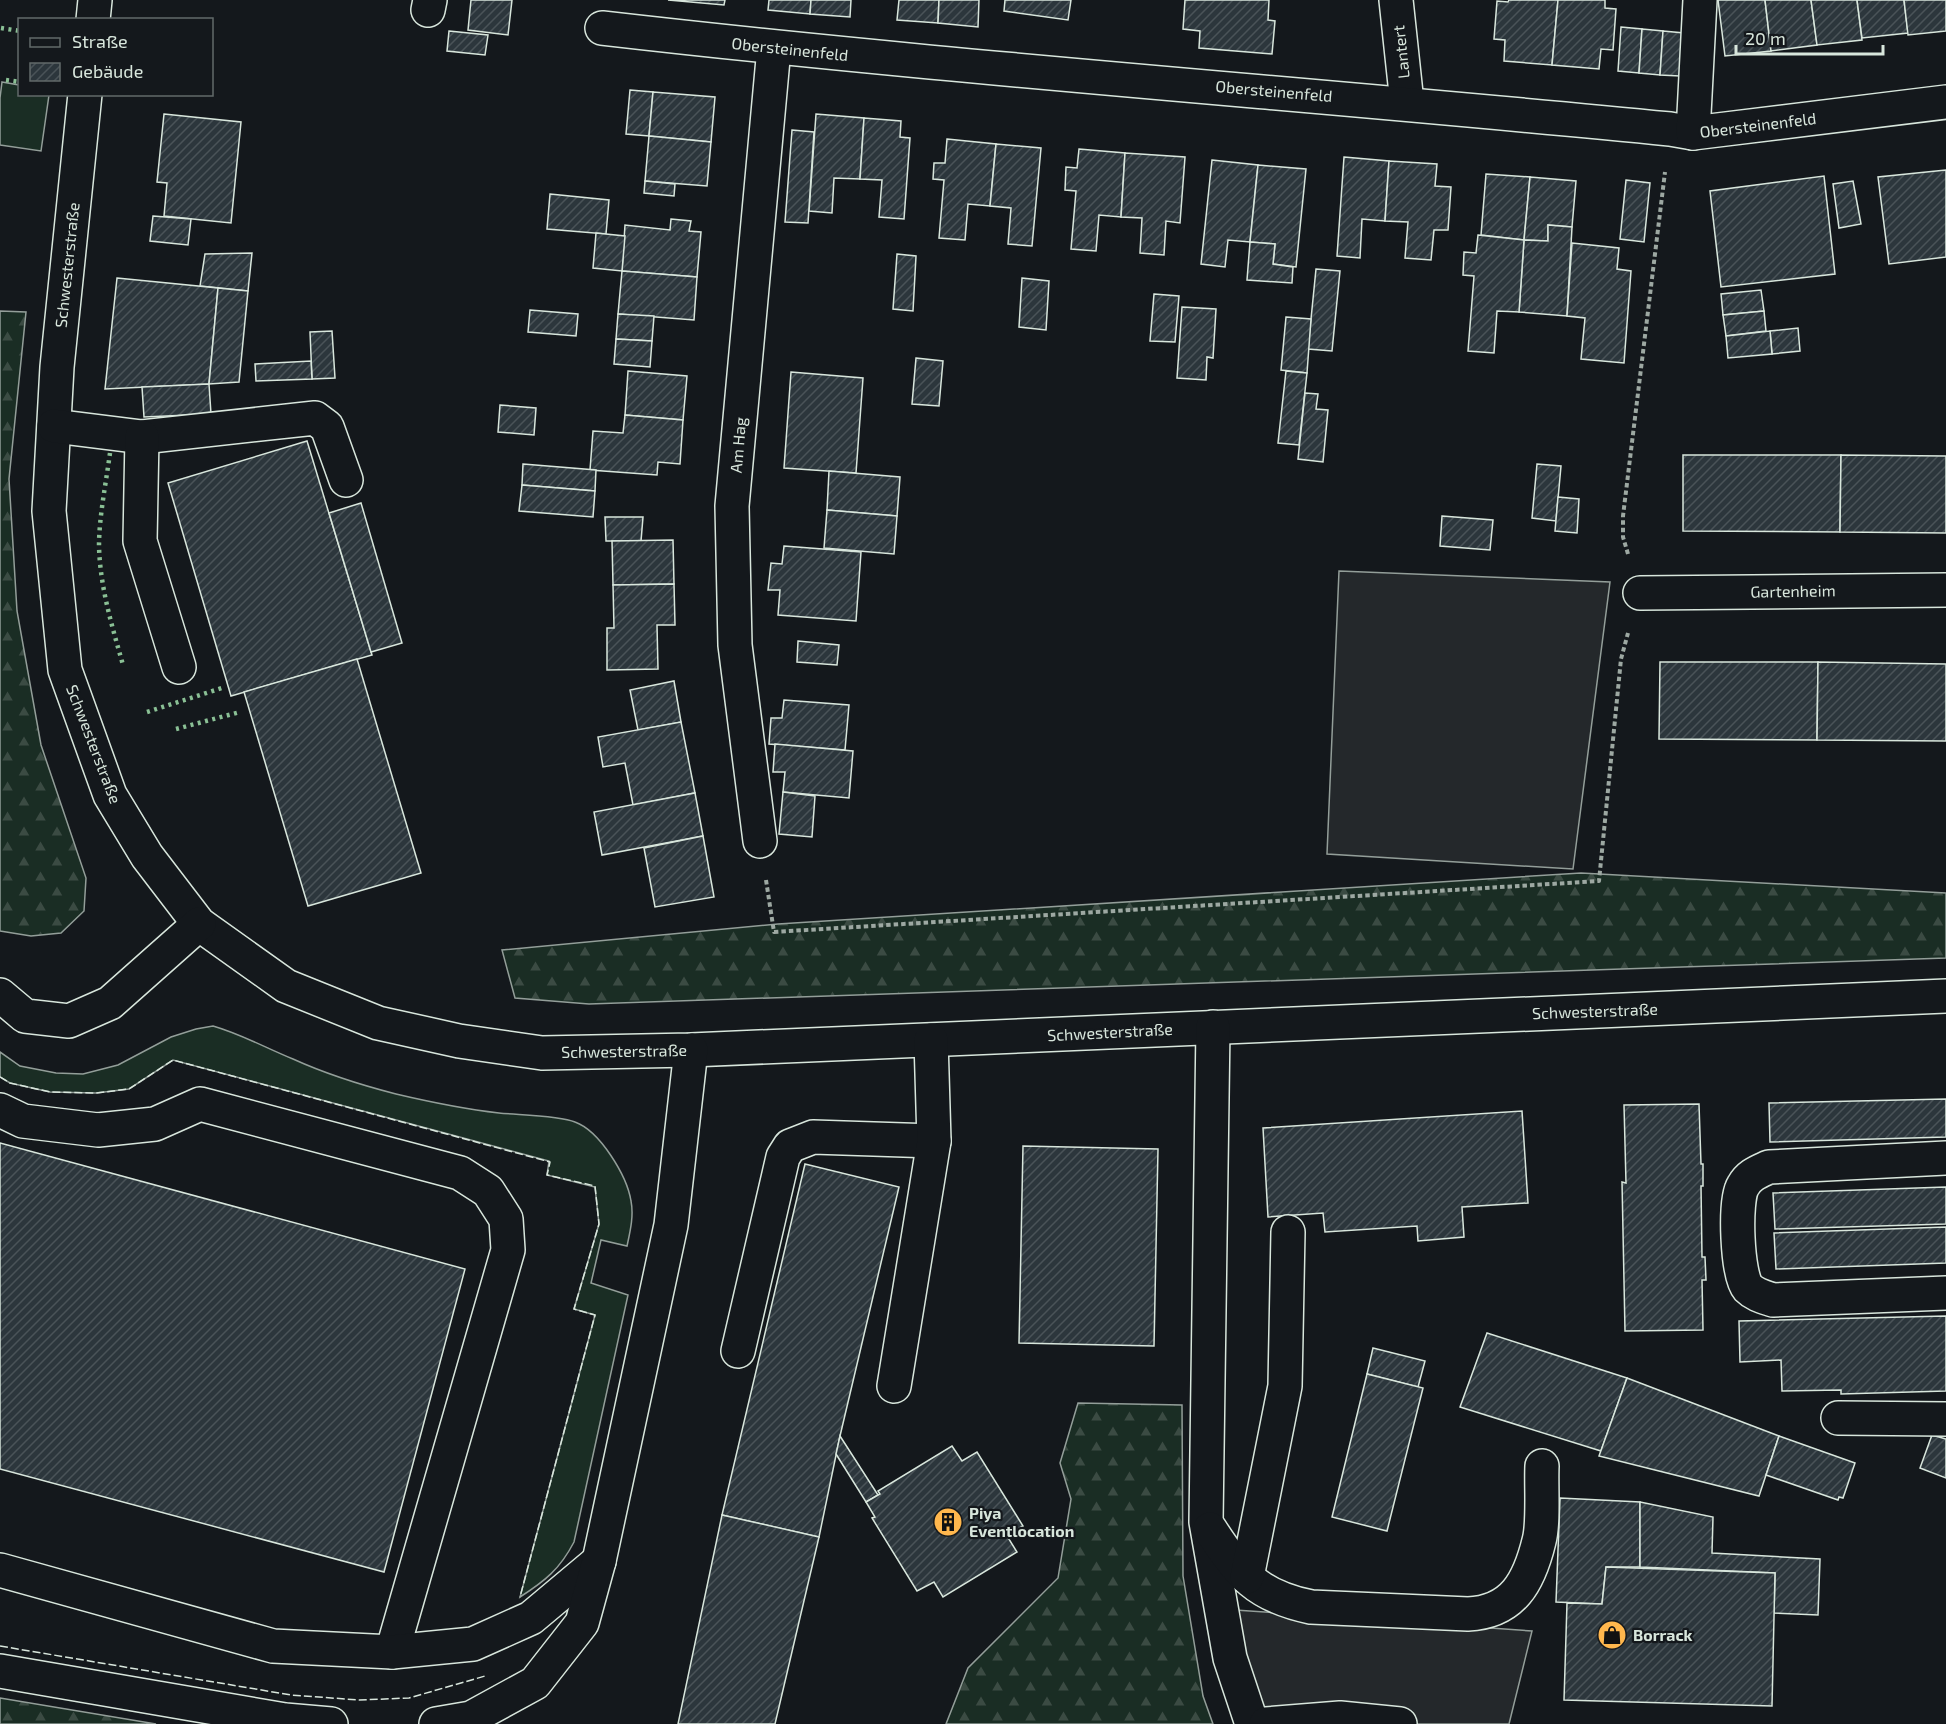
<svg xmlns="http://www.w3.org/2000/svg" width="1946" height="1724" viewBox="0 0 1946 1724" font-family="'Exo 2',sans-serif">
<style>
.grass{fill:#1a2d24;stroke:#939e99;stroke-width:1.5}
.forest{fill:url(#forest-firs);stroke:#939e99;stroke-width:1.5}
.parking{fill:#24282b;stroke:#939e99;stroke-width:1.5}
.building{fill:url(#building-hatch);stroke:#d8e6dc;stroke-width:1.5}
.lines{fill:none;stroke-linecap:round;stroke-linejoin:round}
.minor-casing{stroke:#d8e6dc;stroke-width:36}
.path{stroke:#9da8a2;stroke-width:4;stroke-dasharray:4.5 3;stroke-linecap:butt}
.minor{stroke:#14181c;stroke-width:33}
.hedge{stroke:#8ac095;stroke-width:4.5;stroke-dasharray:3 4.5;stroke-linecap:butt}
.fence{stroke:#d8e6dc;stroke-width:1.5;stroke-dasharray:8 3;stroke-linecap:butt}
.labels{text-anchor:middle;stroke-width:4.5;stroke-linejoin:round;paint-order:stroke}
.street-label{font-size:16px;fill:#d8e6dc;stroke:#14181c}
.poi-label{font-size:16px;font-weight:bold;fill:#d8e6dc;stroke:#14181c;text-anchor:start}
</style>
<defs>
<pattern id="forest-firs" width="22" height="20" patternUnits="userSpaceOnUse" patternTransform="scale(1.5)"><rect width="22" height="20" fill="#1a2d24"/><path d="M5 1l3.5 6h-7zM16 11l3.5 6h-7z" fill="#3b4b43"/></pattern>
<pattern id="building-hatch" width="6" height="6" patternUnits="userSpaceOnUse" patternTransform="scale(1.5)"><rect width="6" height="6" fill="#2c363c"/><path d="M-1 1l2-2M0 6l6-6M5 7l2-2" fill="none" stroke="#4a5358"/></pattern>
</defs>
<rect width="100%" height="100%" fill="#14181c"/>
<!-- grass -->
<g class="grass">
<polygon points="2,82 19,85 20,94 49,95 41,151 0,145 0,98"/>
<path d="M213 1026C241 1034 266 1048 293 1059 326 1074 361 1085 396 1094 430 1102 464 1109 499 1113 518 1115 559 1115 575 1122 600 1131 627 1176 631 1201 634 1216 630 1232 627 1246L601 1240 591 1283 628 1295 574 1542C560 1569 545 1581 520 1597L595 1315 574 1309 599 1224 595 1187 547 1175 549 1161 173 1060 129 1089 96 1093 50 1092 10 1083 0 1077V1052L20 1066 56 1073 83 1074 118 1065 171 1037 196 1029Z"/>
</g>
<!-- forest -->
<g class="forest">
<polygon points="0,311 26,312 9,479 17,611 41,745 86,878 84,911 61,933 31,936 0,931"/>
<polygon points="1581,873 1946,893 1946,958 589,1004 515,998 502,950 778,924"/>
<polygon points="1078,1403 1182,1405 1183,1576 1203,1696 1213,1724 946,1724 968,1668 1058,1578 1071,1499 1060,1463"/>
<polygon points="0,1698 156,1724 0,1724"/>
</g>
<!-- parking -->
<g class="parking">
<polygon points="1339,571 1610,582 1573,869 1327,854"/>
<polygon points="1235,1610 1532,1631 1509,1724 1359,1724 1260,1714"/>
</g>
<!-- building -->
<g class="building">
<polygon points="471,0 512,0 508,35 468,30"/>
<polygon points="668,0 725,0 724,5"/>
<polygon points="769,0 811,0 810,14 768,10"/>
<polygon points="811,0 851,0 850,17 810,14"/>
<polygon points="899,0 939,0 938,23 897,20"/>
<polygon points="939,0 979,0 978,27 938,23"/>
<polygon points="1005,0 1071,0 1068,20 1004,11"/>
<polygon points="1185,0 1269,0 1268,20 1275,21 1272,54 1199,48 1200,31 1183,29"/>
<polygon points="1509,0 1558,0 1552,65 1504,61 1505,40 1494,39 1497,1 1508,2"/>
<polygon points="1558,0 1605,0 1605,8 1616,9 1613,50 1601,49 1599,69 1552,65"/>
<polygon points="1718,0 1765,0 1771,51 1725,56"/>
<polygon points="1765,0 1811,0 1817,45 1771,51"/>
<polygon points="1811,0 1857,0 1862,40 1817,45"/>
<polygon points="1857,0 1904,0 1908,33 1862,38"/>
<polygon points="1904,0 1946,0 1946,31 1908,35"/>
<polygon points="1621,27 1642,29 1639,73 1618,71"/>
<polygon points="1642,29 1663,31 1660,75 1639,73"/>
<polygon points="449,31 488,35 485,55 447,51"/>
<polygon points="1663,31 1684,33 1680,76 1660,75"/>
<polygon points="630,90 653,92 649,136 626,134"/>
<polygon points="653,92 715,97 711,142 649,136"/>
<polygon points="164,114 241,122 231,223 164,216 167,183 157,182"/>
<polygon points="816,114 864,118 860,179 834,178 832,213 809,211"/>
<polygon points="864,118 901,121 900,137 910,138 904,219 879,217 882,180 860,179"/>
<polygon points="792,130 814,132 808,223 785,222"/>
<polygon points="649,136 711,142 707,186 645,181"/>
<polygon points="947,139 996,144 990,206 968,204 965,240 939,238 944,180 933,179 934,163 945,163"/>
<polygon points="996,144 1041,148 1032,246 1008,244 1011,208 990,206"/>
<polygon points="1079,149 1125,153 1121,217 1099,215 1096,251 1071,249 1076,191 1065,190 1066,167 1077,168"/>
<polygon points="1125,153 1185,157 1180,223 1166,221 1164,255 1140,253 1142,218 1121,217"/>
<polygon points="1344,157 1389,161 1385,221 1362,219 1360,258 1337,256"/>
<polygon points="1212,160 1258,165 1250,242 1228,240 1225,267 1201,264"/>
<polygon points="1389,161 1437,164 1435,186 1451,187 1448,230 1434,230 1431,260 1405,258 1408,222 1385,221"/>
<polygon points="1258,165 1306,169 1296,267 1273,264 1275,244 1250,242"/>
<polygon points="1946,170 1946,257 1889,264 1878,177"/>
<polygon points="1486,174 1530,177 1524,240 1481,235"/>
<polygon points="1824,176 1835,274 1721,287 1710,191"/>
<polygon points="1530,177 1576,181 1572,227 1548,225 1548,241 1524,240"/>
<polygon points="1626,180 1650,183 1644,242 1620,239"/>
<polygon points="645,181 675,184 674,196 644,193"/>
<polygon points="1853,181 1861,224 1839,228 1833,184"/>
<polygon points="550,194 609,200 606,234 547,229"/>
<polygon points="153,216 191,219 188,245 150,241"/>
<polygon points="671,219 691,221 689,231 701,232 697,277 622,271 625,225 670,230"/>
<polygon points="1548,225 1572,227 1567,316 1519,312 1524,240 1548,241"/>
<polygon points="596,233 625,236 622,271 593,268"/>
<polygon points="1478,235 1524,240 1519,312 1497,311 1494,353 1468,351 1474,276 1463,275 1464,252 1476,253"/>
<polygon points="1250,242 1275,244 1273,264 1293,267 1292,283 1247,280"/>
<polygon points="1572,243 1619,248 1617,269 1631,271 1624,363 1581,359 1585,318 1567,316"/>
<polygon points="252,253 248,291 200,286 205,254"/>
<polygon points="897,254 916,256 913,311 893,309"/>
<polygon points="1316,269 1340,271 1332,351 1308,349"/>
<polygon points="622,271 697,277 694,320 618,314"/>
<polygon points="117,278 218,288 209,384 105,389"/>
<polygon points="1022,278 1049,281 1046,330 1019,327"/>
<polygon points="218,288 248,291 239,382 209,384"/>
<polygon points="1761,290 1764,311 1723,315 1721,294"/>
<polygon points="1154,294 1179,296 1175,342 1150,341"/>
<polygon points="1182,307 1216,309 1213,358 1207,357 1206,380 1177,378"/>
<polygon points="530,310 578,314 576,336 528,332"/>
<polygon points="1764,311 1766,331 1726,336 1723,315"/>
<polygon points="618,314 654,316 652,341 616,339"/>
<polygon points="1286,317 1311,319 1307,373 1281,370"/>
<polygon points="1798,328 1800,351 1772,354 1770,331"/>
<polygon points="332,331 335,378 312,379 310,332"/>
<polygon points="1770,331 1772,354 1728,358 1726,336"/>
<polygon points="616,339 652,341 650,367 614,364"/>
<polygon points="916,358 943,361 939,406 912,404"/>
<polygon points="311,361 312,379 256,381 255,364"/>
<polygon points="628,371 687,376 683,420 625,415"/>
<polygon points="1286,371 1307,373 1299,445 1278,443"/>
<polygon points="791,372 863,378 856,473 784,468"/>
<polygon points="209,384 211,414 144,417 142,387"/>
<polygon points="1305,393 1318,394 1316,409 1328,410 1323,462 1298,459"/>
<polygon points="500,405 536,408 534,435 498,432"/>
<polygon points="625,415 683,420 680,464 658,462 657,475 590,470 593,431 623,433"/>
<polygon points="307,441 372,655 231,696 168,483"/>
<polygon points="1683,455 1841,455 1840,532 1683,531"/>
<polygon points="1841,455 1946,456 1946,533 1840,532"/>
<polygon points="523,464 596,470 595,491 522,485"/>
<polygon points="1537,464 1561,466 1556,521 1532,518"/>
<polygon points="829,471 900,477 897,516 827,510"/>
<polygon points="522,485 595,491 593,517 519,511"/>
<polygon points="1558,497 1579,499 1577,533 1555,531"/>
<polygon points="361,503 402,643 371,652 329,513"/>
<polygon points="827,510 897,516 894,554 824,548"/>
<polygon points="1442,516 1493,520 1490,550 1440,546"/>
<polygon points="605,517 643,517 641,541 606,541"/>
<polygon points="673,540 674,584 613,585 612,541"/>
<polygon points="784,546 861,552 856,621 778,615 780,590 768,590 771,563 782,564"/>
<polygon points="674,584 675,625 657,625 658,669 607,670 607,628 614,628 613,585"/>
<polygon points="798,641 839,645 837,665 797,662"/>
<polygon points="357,659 421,873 308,906 244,692"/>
<polygon points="1660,662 1818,662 1817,740 1659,739"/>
<polygon points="1818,662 1946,664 1946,741 1817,740"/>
<polygon points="674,681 681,722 638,730 630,690"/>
<polygon points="784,700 849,705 845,750 769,744 771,718 782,718"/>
<polygon points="681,722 695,793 633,805 625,763 603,767 598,737"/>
<polygon points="775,744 853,751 849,798 783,792 785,772 773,772"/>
<polygon points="783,792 815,796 812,837 779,834"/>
<polygon points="695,793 703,836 602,855 594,812"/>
<polygon points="703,836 714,897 655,907 644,848"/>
<polygon points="1946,1099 1946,1137 1770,1142 1769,1103"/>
<polygon points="1699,1104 1701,1164 1703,1164 1703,1186 1701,1186 1702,1257 1705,1257 1706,1280 1702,1280 1703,1330 1625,1331 1622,1182 1626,1183 1624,1105"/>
<polygon points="1522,1111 1528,1203 1462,1207 1464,1237 1418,1241 1417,1226 1325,1232 1323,1213 1268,1217 1263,1128"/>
<polygon points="0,1143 465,1269 384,1572 0,1469"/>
<polygon points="1023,1146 1158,1149 1154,1346 1019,1343"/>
<polygon points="805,1164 899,1187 840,1436 819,1537 722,1515"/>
<polygon points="1946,1187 1946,1224 1775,1229 1773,1193"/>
<polygon points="1946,1227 1946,1263 1776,1269 1774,1233"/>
<polygon points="1946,1316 1946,1391 1841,1394 1841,1390 1782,1391 1781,1360 1740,1362 1739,1321"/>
<polygon points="1487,1333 1627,1378 1601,1451 1460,1407"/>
<polygon points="1373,1348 1425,1361 1418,1387 1367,1374"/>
<polygon points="1367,1374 1423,1388 1387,1531 1332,1517"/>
<polygon points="1627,1378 1779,1436 1759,1496 1599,1456"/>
<polygon points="1932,1435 1946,1439 1946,1478 1920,1468"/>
<polygon points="840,1436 878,1495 866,1502 836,1454"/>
<polygon points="1779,1436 1855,1463 1843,1498 1839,1497 1838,1500 1766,1475"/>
<polygon points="952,1446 962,1461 977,1452 1023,1526 1007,1536 1017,1552 943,1597 934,1582 917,1591 872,1518 875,1517 866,1502 880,1494 878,1491"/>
<polygon points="1560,1498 1640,1502 1640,1567 1606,1567 1602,1604 1556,1602"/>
<polygon points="1640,1502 1713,1517 1712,1553 1820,1559 1818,1615 1774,1613 1775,1573 1640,1567"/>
<polygon points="722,1515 819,1537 775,1724 678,1724"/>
<polygon points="1606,1567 1775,1573 1772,1706 1564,1700 1567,1603 1602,1604"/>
</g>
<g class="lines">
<!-- minor casing -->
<g class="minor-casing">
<g id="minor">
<polyline points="1396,0 1407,103"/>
<polyline points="428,10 430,0"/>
<polyline points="93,20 95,0"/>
<path d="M602 28C957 69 1314 94 1670 129L1693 133 1946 102"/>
<polyline points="85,94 57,367 49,511 65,670 110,795 147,856 199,924 286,986 378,1023 459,1041 542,1053 691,1050 1946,996"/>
<polyline points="1693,133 1700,0"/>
<polyline points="54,426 142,437 315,418 327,427 346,480"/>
<polyline points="142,437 140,541 179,667"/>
<polyline points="1640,593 1946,590"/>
<polyline points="760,841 735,645 732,506 774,48"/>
<polyline points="0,995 25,1016 69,1021 110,1003 199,924"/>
<polyline points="1213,1027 1206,1522 1230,1658 1252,1724"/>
<polyline points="0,1110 23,1121 98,1130 155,1124 200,1104 460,1173 488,1191 506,1219 508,1250 392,1652"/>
<path d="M1946 1158 1769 1167C1758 1172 1749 1175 1743 1186 1734 1200 1737 1276 1748 1288 1755 1295 1764 1297 1773 1300L1946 1293"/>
<polyline points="738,1351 783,1157 790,1146 813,1137 934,1141"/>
<polyline points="894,1386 934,1141 931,1040"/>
<polyline points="1838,1418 1946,1419"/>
<path d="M1210 1529C1239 1574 1257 1596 1311 1607L1468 1614C1513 1612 1529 1582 1539 1541 1544 1523 1541 1486 1542 1466"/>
<polyline points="0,1570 273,1646 392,1652 473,1644 531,1618 599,1561"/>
<polyline points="1247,1577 1285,1386 1288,1232"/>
<polyline points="0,1671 285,1720 331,1724"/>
<polyline points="436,1724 471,1718 535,1683 582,1623 599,1561 671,1225 691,1050"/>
<polyline points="1266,1724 1340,1718 1400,1724"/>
</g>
</g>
<!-- path -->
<g class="path">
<polyline points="1628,554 1623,537 1623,516 1665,172"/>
<polyline points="766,880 774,932 1599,881 1621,659 1628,633"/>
</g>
<!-- minor -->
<use href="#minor" class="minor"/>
<!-- hedge -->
<g class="hedge">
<polyline points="1,28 20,31"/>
<polyline points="6,80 20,82"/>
<path d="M110 453C106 483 99 517 99 546 100 587 112 626 123 665"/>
<polyline points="147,712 222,688"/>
<polyline points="176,729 240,712"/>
</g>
<!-- fence -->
<g class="fence">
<polyline points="0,1077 10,1083 50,1092 96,1093 129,1089 173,1060 550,1162 547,1175 595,1186 599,1224 574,1309 595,1315 520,1597"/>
<polyline points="0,1646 291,1695 359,1700 409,1698 485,1676"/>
</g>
</g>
<!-- icons -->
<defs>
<g id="building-disc" transform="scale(1.5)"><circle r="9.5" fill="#ffb74d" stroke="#14181c"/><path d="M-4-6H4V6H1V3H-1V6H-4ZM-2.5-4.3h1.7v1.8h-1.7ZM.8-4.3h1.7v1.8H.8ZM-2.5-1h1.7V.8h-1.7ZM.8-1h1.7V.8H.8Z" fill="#111"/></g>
<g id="shop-disc" transform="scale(1.5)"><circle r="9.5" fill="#ffb74d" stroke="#14181c"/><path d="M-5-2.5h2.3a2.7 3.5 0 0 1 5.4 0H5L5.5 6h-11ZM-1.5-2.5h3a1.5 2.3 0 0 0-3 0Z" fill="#111"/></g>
</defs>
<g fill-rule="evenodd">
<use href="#building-disc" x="948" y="1522"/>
<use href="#shop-disc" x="1612" y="1635"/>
</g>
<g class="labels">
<!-- street labels -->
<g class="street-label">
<text transform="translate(790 49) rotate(6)" y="6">Obersteinenfeld</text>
<text transform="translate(1401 52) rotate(-96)" y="6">Lantert</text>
<text transform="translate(1274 91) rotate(5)" y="6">Obersteinenfeld</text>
<text transform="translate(1758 125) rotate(-7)" y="6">Obersteinenfeld</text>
<text transform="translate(67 265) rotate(-84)" y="6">Schwesterstraße</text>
<text transform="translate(738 445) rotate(-85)" y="6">Am Hag</text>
<text transform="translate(1793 591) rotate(-1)" y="6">Gartenheim</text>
<text transform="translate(94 744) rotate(69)" y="6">Schwesterstraße</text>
<text transform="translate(1595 1011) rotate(-2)" y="6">Schwesterstraße</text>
<text transform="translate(1110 1032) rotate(-3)" y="6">Schwesterstraße</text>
<text transform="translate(624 1051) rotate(-1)" y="6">Schwesterstraße</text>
</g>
<!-- poi labels -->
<g class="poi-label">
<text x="969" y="1519">Piya<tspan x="969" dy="18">Eventlocation</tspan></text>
<text x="1633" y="1641">Borrack</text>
</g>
</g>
<!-- legend -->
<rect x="18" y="18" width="195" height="78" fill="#14181c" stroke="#626a69" stroke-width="1.5"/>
<rect x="30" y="38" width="30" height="9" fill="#14181c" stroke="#626a69" stroke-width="1.5"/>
<text x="72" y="48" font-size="18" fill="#d8e6dc">Straße</text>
<rect x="30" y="63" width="30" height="18" fill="url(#building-hatch)" stroke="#626a69" stroke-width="1.5"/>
<text x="72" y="78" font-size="18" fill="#d8e6dc">Gebäude</text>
<!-- scale -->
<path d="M1736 45v9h147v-9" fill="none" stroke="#d8e6dc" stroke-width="3"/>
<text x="1745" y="45" font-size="18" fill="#d8e6dc" stroke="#14181c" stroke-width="4.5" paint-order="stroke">20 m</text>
</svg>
